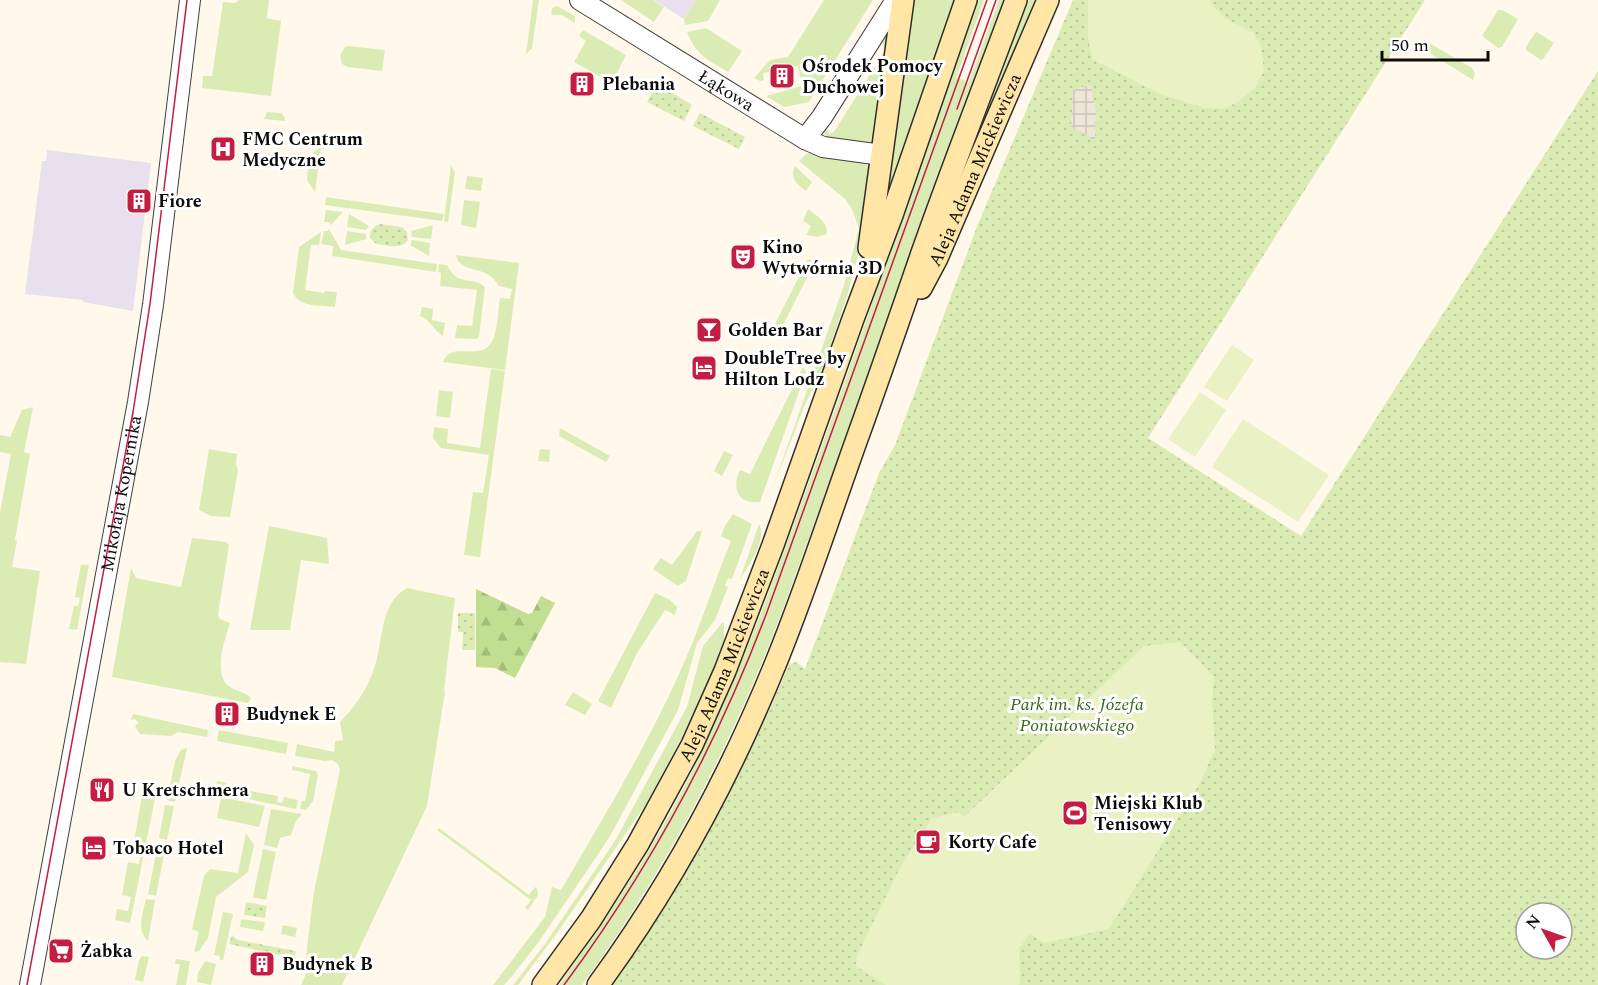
<svg xmlns="http://www.w3.org/2000/svg" width="1598" height="985" viewBox="0 0 1598 985" font-family="Spectral,serif">
<style>
.industrial{fill:#e8e0ec}
.grass{fill:#daecb3}
.forest{fill:url(#forest-firs)}
.park{fill:url(#park-dots);fill-rule:evenodd}
.pitch{fill:#eaf2c5}
.plaza{fill:url(#plaza-grid)}
.lines{fill:none;stroke-linecap:round;stroke-linejoin:round}
.tertiary-casing{stroke:#3f3f3f;stroke-width:22}
.secondary-casing{stroke:#2e2e2e;stroke-width:24}
.tertiary{stroke:#fff;stroke-width:20}
.secondary{stroke:#ffe6a6;stroke-width:21}
.tram{stroke:#c51c41;stroke-width:1.5}
.labels{text-anchor:middle;stroke-width:6;stroke-linejoin:round;paint-order:stroke}
.poi-label{font-size:18px;font-weight:bold;fill:#0c0c0c;stroke:#fff;text-anchor:start}
.street-label{font-size:18px;fill:#0c0c0c;stroke:#fff}
.park-label{font-size:18px;font-style:italic;fill:#376819;stroke:#fff}
</style>
<defs>
<pattern id="forest-firs" width="22" height="20" patternUnits="userSpaceOnUse" patternTransform="scale(1.5)"><rect width="22" height="20" fill="#c1de91"/><path d="M5 1l3.5 6h-7zM16 11l3.5 6h-7z" fill="#a5bd7c"/></pattern>
<pattern id="park-dots" width="8" height="8" patternUnits="userSpaceOnUse" patternTransform="scale(1.5)"><rect width="8" height="8" fill="#daecb3"/><path d="M2 2h.1M6 6h.1" fill="none" stroke="#bac999" stroke-width="1.8" stroke-linecap="round"/></pattern>
<pattern id="plaza-grid" width="8" height="8" patternUnits="userSpaceOnUse" patternTransform="scale(1.5)"><rect width="8" height="8" fill="#efe6da"/><path d="M0 4h8M4 0v8" fill="none" stroke="#ccc4ba"/></pattern>
</defs>
<rect width="100%" height="100%" fill="#fff8eb"/>
<!-- industrial -->
<g class="industrial">
<polygon points="654,0 696,0 684,19"/>
<polygon points="47,150 151,163 133,311 83,302 83,300 25,294 42,161 46,161"/>
</g>
<!-- grass -->
<g class="grass">
<polygon points="239,0 269,0 267,18 281,21 271,96 202,88 203,76 212,76 223,2 235,3"/>
<polygon points="533,0 539,0 532,48 526,54"/>
<polygon points="621,0 653,0 664,7 654,22"/>
<polygon points="696,0 720,0 708,21 685,25 684,19"/>
<polygon points="824,0 873,0 809,102 784,107 766,96 802,86 798,66 763,73 764,80 760,81 754,78 770,60 788,57"/>
<polygon points="911,0 956,0 885,204"/>
<path d="M977 0H984L956 78 965 80V82L968 84 999 0H1006L780 617C730 748 665 872 582 985H559C604 922 647 858 683 789 739 681 778 568 819 454 873 303 924 151 977 0Z"/>
<polygon points="1029,0 1040,0 963,172 1017,28 1018,28"/>
<polygon points="557,6 575,16 575,23 562,15 551,15 552,8"/>
<polygon points="1498,10 1502,10 1518,19 1502,47 1498,48 1482,36"/>
<polygon points="889,24 875,147 827,139 824,131 826,127 830,134 834,132 886,49 880,39"/>
<path d="M706 28 742 51 728 72C708 60 696 55 687 32Z"/>
<polygon points="583,30 626,55 612,83 574,62 586,41 579,36"/>
<polygon points="1537,32 1554,43 1543,59 1541,60 1526,50 1526,47 1535,33"/>
<polygon points="1424,40 1472,68 1475,73 1473,80 1420,47"/>
<polygon points="349,46 385,50 382,71 348,67 342,64 340,55 345,47"/>
<polygon points="267,112 281,113 285,118 285,121 264,119"/>
<path d="M321 148 315 192 307 180C309 167 307 152 321 148Z"/>
<polygon points="813,153 864,161 870,170 862,239 848,293 823,367 804,407 772,490 844,285 859,229 852,209 845,199 799,161 806,154"/>
<polygon points="451,165 455,173 448,222 444,221"/>
<path d="M795 166 812 182 806 191C797 184 789 179 795 166Z"/>
<polygon points="467,176 483,178 481,191 465,189"/>
<polygon points="326,197 444,214 442,221 325,205"/>
<polygon points="464,200 480,202 476,228 461,225"/>
<path d="M808 209C817 216 828 222 827 234L817 237 806 235 811 226 803 221Z"/>
<polygon points="326,210 343,212 331,225 330,222 324,222"/>
<polygon points="349,214 369,226 366,230 347,227"/>
<polygon points="433,225 431,239 412,237 411,231"/>
<polygon points="329,229 341,250 437,264 436,272 332,256 333,246 321,244 324,231 328,231"/>
<polygon points="347,231 366,234 366,239 345,245"/>
<path d="M321 232 319 245H311L305 290 324 293 325 291 337 292 335 307C321 305 300 308 293 293L299 247Z"/>
<polygon points="412,240 430,243 429,256 410,245"/>
<path d="M456 255 519 263 505 370 443 362C451 338 484 366 494 337 498 325 498 310 500 298L510 299 512 289 499 286C485 262 461 276 456 255Z"/>
<polygon points="808,259 815,262 782,327 775,324"/>
<path d="M439 264 447 265C458 288 472 275 485 287L479 337 476 339 455 338 457 325 472 326 477 290 440 286 441 273 438 272Z"/>
<path d="M422 307 433 309 432 320 445 323 443 336C434 331 431 320 420 316Z"/>
<path d="M803 367 806 372 760 502C738 505 731 488 740 470L750 474Z"/>
<polygon points="491,369 505,371 480,557 464,555 473,492 483,493 489,455 441,448 433,438 434,427 448,429 447,443 480,448"/>
<polygon points="439,390 453,392 450,418 436,416"/>
<polygon points="33,407 24,452 30,454 15,540 17,541 12,567 40,571 26,664 0,662 0,512 11,454 0,452 0,435 10,437 22,410"/>
<polygon points="560,428 610,456 606,462 559,436"/>
<polygon points="209,449 237,454 236,465 238,470 230,517 211,516 199,510"/>
<polygon points="540,449 550,450 549,462 538,461"/>
<polygon points="724,451 733,455 722,476 714,471"/>
<path d="M733 514 752 524 732 579 728 578 725 585 728 587 715 620 697 643 678 710 609 838 540 940 513 975 504 985H493L545 917 552 887 561 890C602 820 645 749 679 674 699 631 713 585 731 541L721 536 725 526Z"/>
<path d="M759 524C768 541 747 566 739 582Z"/>
<polygon points="269,526 327,538 329,564 301,560 290,630 250,630"/>
<polygon points="697,531 702,531 686,581 678,586 653,569 661,558 672,565"/>
<path d="M192 538 226 542 229 545 218 615 220 619 230 623C225 639 212 675 230 687 237 692 244 691 251 698L248 703 112 677 131 568 136 578 181 587Z"/>
<polygon points="81,565 89,565 77,630 69,629 74,606 78,606 80,598 75,597"/>
<path d="M407 588 455 598 444 691 445 692 427 806 342 985H301L306 974 307 947 314 891 340 770 338 764 332 760 325 761 295 756 297 744 334 752 335 741 343 740 340 722C355 707 365 692 373 672 384 644 378 604 407 588Z"/>
<polygon points="655,593 670,600 677,607 675,615 665,610 637,653 611,708 598,701"/>
<polygon points="722,623 724,623 724,641 714,667 681,739 646,804 557,933 518,985 513,985 545,944 615,841 687,707 703,646"/>
<polygon points="573,692 592,704 585,715 565,705"/>
<polygon points="133,714 208,730 207,737 178,732 171,736 140,734 135,726 139,723 135,719 131,720"/>
<polygon points="219,730 288,743 286,754 217,741"/>
<polygon points="187,748 175,802 167,800 175,761 181,750"/>
<polygon points="292,766 316,771 318,775 313,801 306,810 300,809 302,801 305,801 310,774 292,770"/>
<polygon points="217,781 227,783 227,787 278,796 277,802 282,803 284,797 298,800 296,809 215,792"/>
<polygon points="144,785 157,788 130,923 115,920 117,909 128,911 131,897 122,895 128,862 139,864 143,843 134,841"/>
<polygon points="221,797 265,806 259,827 217,818"/>
<polygon points="165,805 174,806 167,840 159,838"/>
<polygon points="271,809 302,814 296,821 291,835 280,838 277,848 264,845"/>
<polygon points="439,828 529,895 535,887 537,889 538,895 528,910 525,908 531,900 437,830"/>
<polygon points="246,833 254,845 248,872 216,897 208,938 199,951 194,952 199,932 192,929 204,876 210,869 238,873"/>
<polygon points="157,849 165,850 156,896 148,894"/>
<polygon points="263,849 276,852 266,900 253,897"/>
<path d="M146 899 155 900 148 941C136 930 143 913 146 899Z"/>
<polygon points="223,912 233,914 223,960 220,960 220,956 214,955"/>
<polygon points="241,919 265,922 263,931 240,927"/>
<polygon points="283,925 297,928 295,937 281,934"/>
<polygon points="142,956 149,957 143,982 135,980 139,960"/>
<polygon points="176,959 190,961 186,985 176,985 180,964 175,964"/>
<polygon points="205,961 216,964 211,985 197,982 198,973"/>
</g>
<!-- forest -->
<polygon class="forest" points="476,589 528,614 532,613 541,596 555,603 515,678 495,668 476,667"/>
<!-- park -->
<g class="park">
<path d="M1073 0H1425L1148 438 1301 536 1598 71V985H612C683 885 742 777 789 664L796 662 805 669 879 473 895 445 978 224ZM1526 913H1562V949H1526Z"/>
<polygon points="657,83 692,105 684,121 647,102"/>
<polygon points="700,113 745,137 739,149 693,126"/>
<path d="M380 224 402 227 407 232 408 240C401 250 386 246 375 243L370 238C369 231 373 226 380 224Z"/>
<polygon points="458,613 475,613 475,650 462,650 463,632 458,632"/>
<polygon points="246,902 267,906 265,918 244,915"/>
<polygon points="232,935 238,940 296,951 294,958 229,944"/>
</g>
<!-- pitch -->
<g class="pitch">
<polygon points="1088,0 1210,0 1212,5 1225,18 1253,32 1261,46 1264,71 1255,88 1239,101 1225,109 1204,108 1160,94 1092,59 1088,38"/>
<polygon points="1232,345 1254,360 1227,401 1204,387"/>
<polygon points="1200,392 1226,410 1195,457 1168,439"/>
<polygon points="1243,419 1329,475 1298,522 1212,467"/>
<polygon points="1180,642 1214,677 1212,701 1215,750 1199,785 1109,929 1044,943 1030,934 1019,948 1020,982 1018,985 886,985 856,966 857,955 900,868 932,818 959,812 964,817 1144,646"/>
</g>
<!-- plaza -->
<polygon class="plaza" points="1090,85 1096,111 1095,141 1081,131 1071,129 1073,90"/>
<g class="lines">
<!-- tertiary casing -->
<g class="tertiary-casing">
<g id="tertiary">
<path id="s1" d="M580 0 805 139 823 147 882 155"/>
<polyline points="805,139 822,117 896,0"/>
<path id="s2" d="M30 985 138 402 153 305 190 0"/>
</g>
</g>
<!-- secondary casing -->
<g class="secondary-casing">
<g id="secondary">
<polyline points="869,248 903,0"/>
<path id="s3" d="M921 288 937 258 1048 0"/>
<path id="s4" d="M543 985 591 919 638 844 692 745 725 671 773 545 853 319 892 215 966 0"/>
<path d="M598 985C671 885 731 774 777 660 807 586 831 511 858 436 880 375 901 314 922 253 952 168 985 84 1016 0"/>
</g>
</g>
<!-- tertiary -->
<use href="#tertiary" class="tertiary"/>
<!-- secondary -->
<use href="#secondary" class="secondary"/>
<!-- tram -->
<g class="tram">
<polyline points="957,109 996,0"/>
<polyline points="27,985 133,412 150,304 187,0"/>
<path d="M564 985C649 870 717 745 767 612L987 0"/>
</g>
</g>
<!-- icons -->
<defs>
<g id="building-square" transform="scale(1.35)"><rect x="-9" y="-9" width="18" height="18" rx="4" fill="#c51c41" stroke="#fff"/><path d="M-4-6H4V6H1V3H-1V6H-4ZM-2.5-4.3h1.7v1.8h-1.7ZM.8-4.3h1.7v1.8H.8ZM-2.5-1h1.7V.8h-1.7ZM.8-1h1.7V.8H.8Z" fill="#fff"/></g>
<g id="hospital-square" transform="scale(1.35)"><rect x="-9" y="-9" width="18" height="18" rx="4" fill="#c51c41" stroke="#fff"/><path d="M-5-5h3v3.5h4V-5h3V5h-3V1.5h-4V5h-3Z" fill="#fff"/></g>
<g id="theatre-square" transform="scale(1.35)"><rect x="-9" y="-9" width="18" height="18" rx="4" fill="#c51c41" stroke="#fff"/><path d="M-5-5.5Q0-4 5-5.5V0Q5 5 0 6Q-5 5-5 0ZM-3.3-2.5H-1v1.5H-3.3ZM1-2.5H3.3v1.5H1ZM-2.8 1Q0 5.5 2.8 1Z" fill="#fff"/></g>
<g id="bar-square" transform="scale(1.35)"><rect x="-9" y="-9" width="18" height="18" rx="4" fill="#c51c41" stroke="#fff"/><path d="M-6-5H6L.8 .8V4.5H3.5V6h-7V4.5H-.8V.8Z" fill="#fff"/></g>
<g id="hotel-square" transform="scale(1.35)"><rect x="-9" y="-9" width="18" height="18" rx="4" fill="#c51c41" stroke="#fff"/><path d="M-6-4.5h1.5V1H6V5H4.5V3h-9V5H-6ZM-4 0a1.8 1.8 0 1 1 3.6 0ZM.5 0V-2.5h3Q6-2.5 6 0Z" fill="#fff"/></g>
<g id="restaurant-square" transform="scale(1.35)"><rect x="-9" y="-9" width="18" height="18" rx="4" fill="#c51c41" stroke="#fff"/><path d="M-5-6h1v4h1v-4h1v4h1v-4h1v5L-1.5 .5V6h-2V.5L-5-1ZM5-6V6H3V1.5H1.5Q1.5-4 5-6Z" fill="#fff"/></g>
<g id="stadium-square" transform="scale(1.35)"><rect x="-9" y="-9" width="18" height="18" rx="4" fill="#c51c41" stroke="#fff"/><path d="M0-5a6.5 5 0 1 0 0 10a6.5 5 0 1 0 0-10ZM-3.5-1.8h7v3.6h-7Z" fill="#fff"/></g>
<g id="cafe-square" transform="scale(1.35)"><rect x="-9" y="-9" width="18" height="18" rx="4" fill="#c51c41" stroke="#fff"/><path d="M-5.5-4.5H6V0H3Q3 3.5 0 3.5H-2.5Q-5.5 3.5-5.5 0ZM3-3.2v2h1.7v-2ZM-6 4.5H4V6H-6Z" fill="#fff"/></g>
<g id="supermarket-square" transform="scale(1.35)"><rect x="-9" y="-9" width="18" height="18" rx="4" fill="#c51c41" stroke="#fff"/><path d="M-6-5.5h2.5l.6 2H6L4.5 2H-2.5L-4.4-4H-6ZM-1.5 3.2a1.3 1.3 0 1 0 .1 0ZM3 3.2a1.3 1.3 0 1 0 .1 0Z" fill="#fff"/></g>
</defs>
<g fill-rule="evenodd">
<use href="#building-square" x="782" y="76"/>
<use href="#building-square" x="582" y="84"/>
<use href="#hospital-square" x="223" y="149"/>
<use href="#building-square" x="139" y="201"/>
<use href="#theatre-square" x="743" y="257"/>
<use href="#bar-square" x="709" y="330"/>
<use href="#hotel-square" x="704" y="368"/>
<use href="#building-square" x="227" y="714"/>
<use href="#restaurant-square" x="102" y="790"/>
<use href="#stadium-square" x="1075" y="813"/>
<use href="#cafe-square" x="928" y="842"/>
<use href="#hotel-square" x="94" y="848"/>
<use href="#supermarket-square" x="61" y="951"/>
<use href="#building-square" x="262" y="964"/>
</g>
<g class="labels">
<!-- poi labels -->
<g class="poi-label">
<text x="802" y="72">Ośrodek Pomocy<tspan x="802" dy="21">Duchowej</tspan></text>
<text x="602" y="90">Plebania</text>
<text x="242" y="145">FMC Centrum<tspan x="242" dy="21">Medyczne</tspan></text>
<text x="158" y="207">Fiore</text>
<text x="762" y="253">Kino<tspan x="762" dy="21">Wytwórnia 3D</tspan></text>
<text x="728" y="336">Golden Bar</text>
<text x="724" y="364">DoubleTree by<tspan x="724" dy="21">Hilton Lodz</tspan></text>
<text x="246" y="720">Budynek E</text>
<text x="122" y="796">U Kretschmera</text>
<text x="1094" y="809">Miejski Klub<tspan x="1094" dy="21">Tenisowy</tspan></text>
<text x="948" y="848">Korty Cafe</text>
<text x="113" y="854">Tobaco Hotel</text>
<text x="80" y="957">Żabka</text>
<text x="282" y="970">Budynek B</text>
</g>
<!-- street labels -->
<g class="street-label">
<text dy="6" stroke="none"><textPath href="#s1" startOffset="172">Łąkowa</textPath></text>
<text dy="6" stroke="none"><textPath href="#s3" startOffset="130">Aleja Adama Mickiewicza</textPath></text>
<text dy="6" stroke="none"><textPath href="#s2" startOffset="500">Mikołaja Kopernika</textPath></text>
<text dy="6" stroke="none"><textPath href="#s4" startOffset="369">Aleja Adama Mickiewicza</textPath></text>
</g>
<!-- park labels -->
<g class="park-label">
<text x="1077" y="710">Park im. ks. Józefa<tspan x="1077" dy="21">Poniatowskiego</tspan></text>
</g>
</g>
<!-- north arrow -->
<g transform="translate(1544 931) rotate(310)"><circle r="28" fill="#ffffff" stroke="#9e9e9e" stroke-width="1.5"/>
<path d="M0-4.5L10 22L0 15L-10 22Z" fill="#c51c41"/>
<text y="-9" font-size="16" font-weight="bold" text-anchor="middle" fill="#0c0c0c">N</text>
</g>
<!-- scale -->
<path d="M1382 51v9h106v-9" fill="none" stroke="#0c0c0c" stroke-width="3"/>
<text x="1391" y="51" font-size="18" fill="#0c0c0c" stroke="#ffffff" stroke-width="4.5" paint-order="stroke">50 m</text>
</svg>
